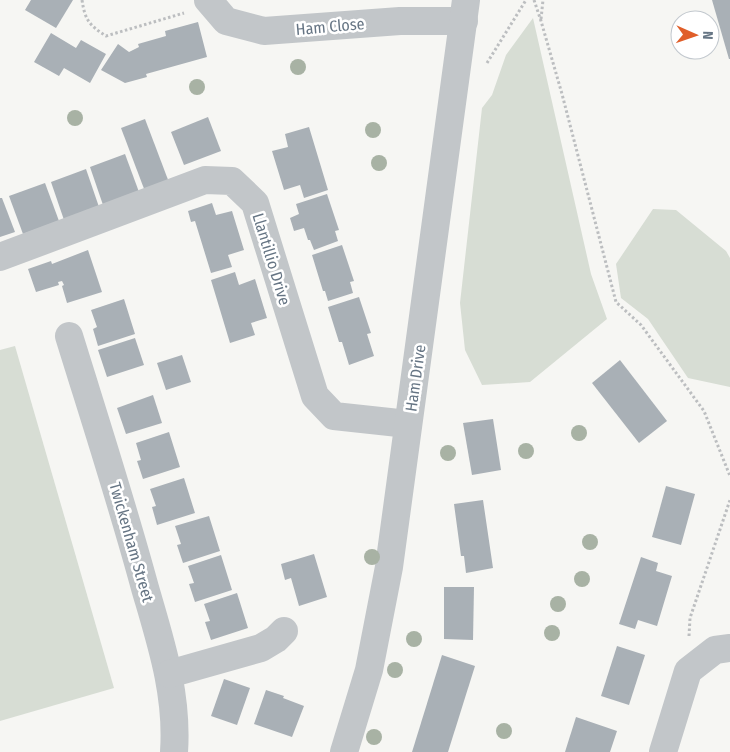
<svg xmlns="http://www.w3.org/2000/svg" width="730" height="752" viewBox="0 0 730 752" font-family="'Fira Sans Condensed',sans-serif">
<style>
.green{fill:#d7ddd4}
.building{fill:#a9b0b6}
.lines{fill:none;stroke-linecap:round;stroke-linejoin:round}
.path{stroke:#bcbec0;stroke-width:3;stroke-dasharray:2.5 2.5;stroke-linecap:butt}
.minor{stroke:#c2c6c9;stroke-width:28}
.tree{fill:#a8b2a4}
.labels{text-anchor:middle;stroke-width:5;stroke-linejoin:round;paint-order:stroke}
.street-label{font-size:16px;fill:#667584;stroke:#fff}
</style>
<rect width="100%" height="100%" fill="#f6f6f3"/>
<!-- green -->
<g class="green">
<polygon points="533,18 591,274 607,319 530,382 482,385 465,350 460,303 482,108 492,95 506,55"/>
<polygon points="653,209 676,210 726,251 730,258 730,387 688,378 648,319 621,298 616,264"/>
<polygon points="15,346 114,688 0,721 0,350"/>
</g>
<!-- building -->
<g class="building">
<polygon points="31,0 73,0 56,28 25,10"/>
<polygon points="712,0 730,0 730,59 729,59"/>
<polygon points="198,22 207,57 146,74 147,77 125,83 101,70 118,44 129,52 139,47 138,44 166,36 165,31"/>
<polygon points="51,33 76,48 81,40 106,54 90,83 64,68 59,76 34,62"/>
<polygon points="208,117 221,151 184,165 171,132"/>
<polygon points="145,119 170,185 146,194 121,128"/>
<polygon points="309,127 328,190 304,198 300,185 284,190 272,151 288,147 285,134"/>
<polygon points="125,154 139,192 103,205 90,167"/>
<polygon points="86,169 99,207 64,220 51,182"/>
<polygon points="45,183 59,221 23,234 9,196"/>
<polygon points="327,194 339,230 335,231 338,241 314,250 310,240 308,240 304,228 294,231 290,218 299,214 296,204"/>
<polygon points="0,198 2,198 15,232 0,237"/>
<polygon points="212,203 216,215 232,211 244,250 228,255 232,267 211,273 195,221 191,222 188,211"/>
<polygon points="342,245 354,281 350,282 353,293 328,301 325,291 323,291 312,255"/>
<polygon points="88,250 102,292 67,303 62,286 64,285 62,281 58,282 59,285 36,292 28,269 51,261 52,264"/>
<polygon points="235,272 239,285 255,279 267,318 251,323 255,335 230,343 211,280"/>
<polygon points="359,297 371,333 367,334 374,356 349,365 342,342 339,342 328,307"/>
<polygon points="124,299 135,334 98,346 93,329 97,327 91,310"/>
<polygon points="135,338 144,365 107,377 98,350"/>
<polygon points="182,355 191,382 166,390 157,363"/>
<polygon points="620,360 667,421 639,443 592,383"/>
<polygon points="153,395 162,423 126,434 117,408"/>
<polygon points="493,419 501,470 472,475 463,423"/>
<polygon points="169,432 180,467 143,479 137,461 141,460 136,443"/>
<polygon points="184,478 195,513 157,525 152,507 156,506 150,489"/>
<polygon points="666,486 695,494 681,545 652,537"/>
<polygon points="483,500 493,568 466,573 464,556 461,556 454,504"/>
<polygon points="209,516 220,551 183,563 177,545 181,544 175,526"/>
<polygon points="314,554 327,597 299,606 291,578 285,580 281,564"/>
<polygon points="221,555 232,590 195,602 189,584 194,583 188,566"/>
<polygon points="641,557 658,563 656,571 672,576 657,626 638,620 635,629 619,624"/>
<polygon points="444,587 474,587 473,640 444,639"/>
<polygon points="237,593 248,628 211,640 205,622 210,621 204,604"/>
<polygon points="617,646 645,655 629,705 601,696"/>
<polygon points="442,655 475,666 448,752 412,752"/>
<polygon points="224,679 250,688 237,725 211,716"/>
<polygon points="266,690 284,696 283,698 304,706 292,737 254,724"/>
<polygon points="576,717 617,731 610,752 565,752"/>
</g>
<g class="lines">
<!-- path -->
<g class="path">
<path d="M82 0C85 20 89 25 106 36L184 13"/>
<polyline points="534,0 541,21 562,94 616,302 641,325 704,411 730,476"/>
<polyline points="541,19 543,0"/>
<polyline points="487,63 526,0"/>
<polyline points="689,636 690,618 730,500"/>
</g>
<!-- minor -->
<g class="minor">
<polyline points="208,0 226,21 264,31 400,21 464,21"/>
<polyline points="0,257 205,180 232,181 255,203 315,396 334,416 408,424"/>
<path d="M69 336C95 420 122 503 145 588 161 643 178 694 174 752"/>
<polyline points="169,674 261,648 276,639 284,631"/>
<polyline points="344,752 369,670 389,567 466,0"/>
<polyline points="663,752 688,671 715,650 730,648"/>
</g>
</g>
<!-- trees -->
<g class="tree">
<circle cx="298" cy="67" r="8"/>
<circle cx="197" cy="87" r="8"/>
<circle cx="75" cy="118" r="8"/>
<circle cx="373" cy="130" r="8"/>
<circle cx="379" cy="163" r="8"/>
<circle cx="579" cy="433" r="8"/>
<circle cx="526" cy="451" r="8"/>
<circle cx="448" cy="453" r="8"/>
<circle cx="590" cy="542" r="8"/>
<circle cx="372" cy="557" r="8"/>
<circle cx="582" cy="579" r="8"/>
<circle cx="558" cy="604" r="8"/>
<circle cx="552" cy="633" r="8"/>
<circle cx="414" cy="639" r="8"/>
<circle cx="395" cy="670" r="8"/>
<circle cx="504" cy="731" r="8"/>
<circle cx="374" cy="737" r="8"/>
</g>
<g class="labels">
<!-- street labels -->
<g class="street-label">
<text transform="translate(330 26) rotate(-5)" y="6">Ham Close</text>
<text transform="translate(272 259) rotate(73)" y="6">Llantillio Drive</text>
<text transform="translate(415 378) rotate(-82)" y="6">Ham Drive</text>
<text transform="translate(132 542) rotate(74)" y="6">Twickenham Street</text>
</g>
</g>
<!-- north arrow -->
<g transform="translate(695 35) rotate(92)"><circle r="24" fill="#ffffff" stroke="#c2c8ce"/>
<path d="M0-4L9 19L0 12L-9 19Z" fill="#e05e29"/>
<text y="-8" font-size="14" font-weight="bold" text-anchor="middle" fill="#667584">N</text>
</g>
</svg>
